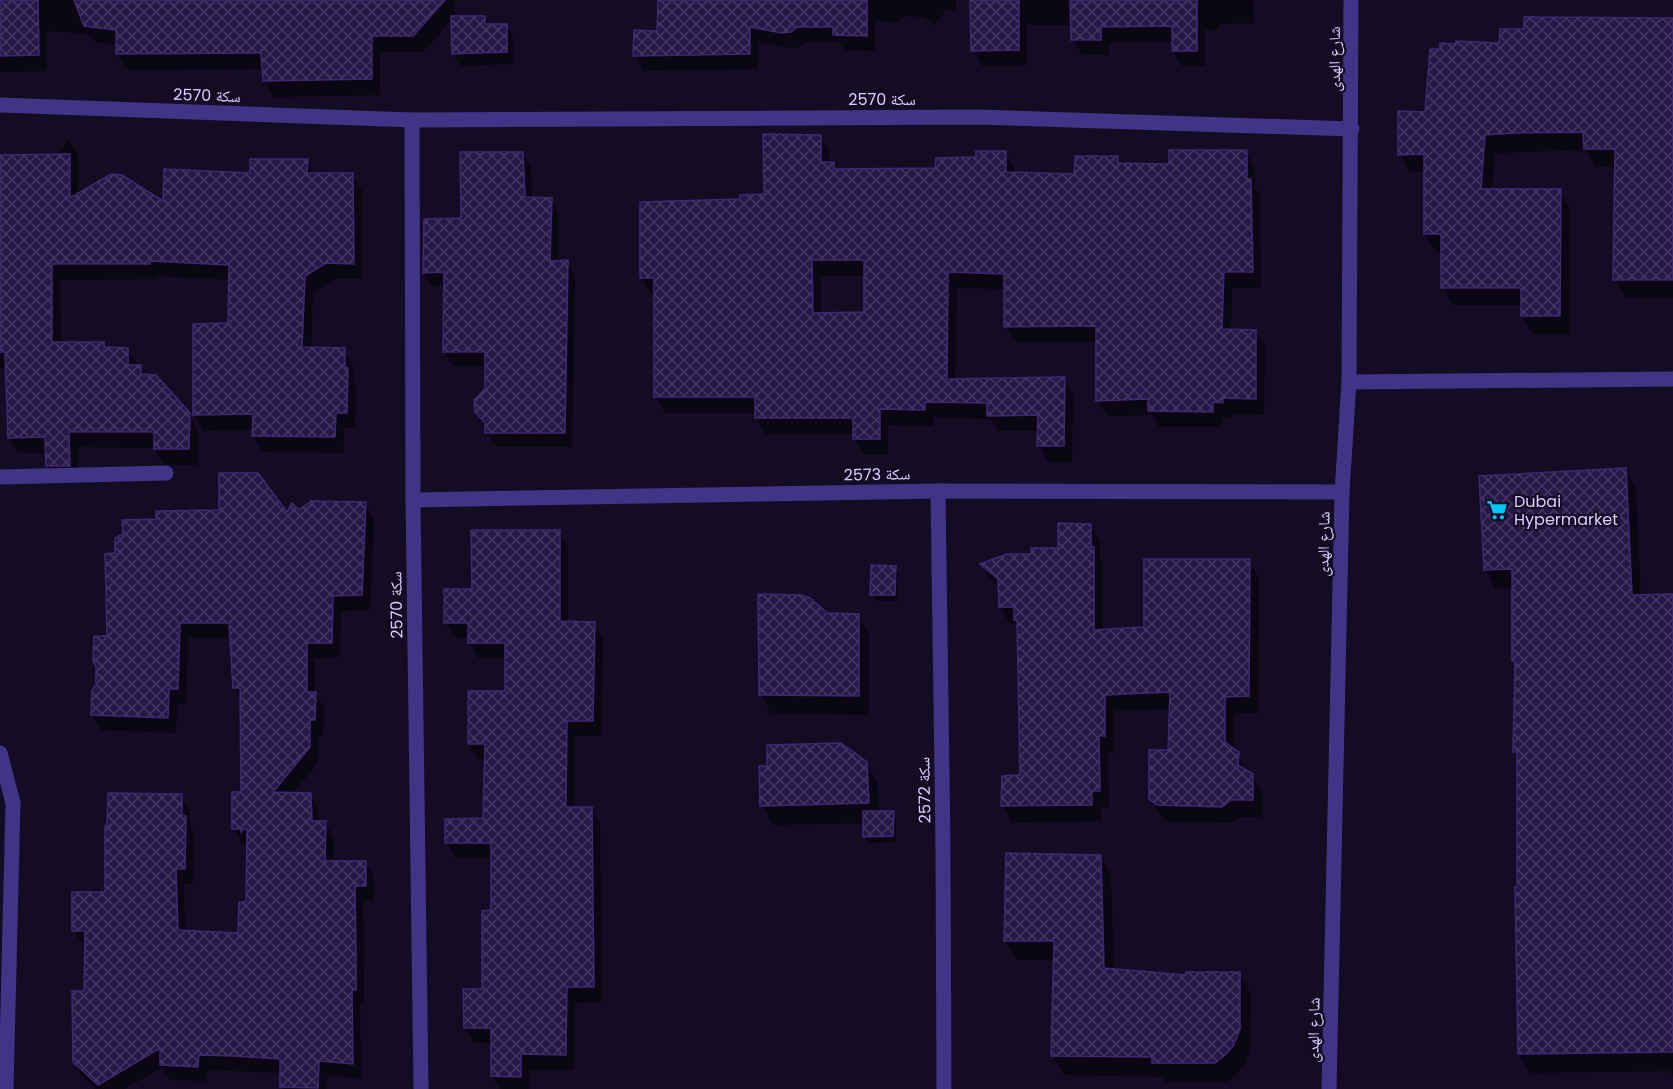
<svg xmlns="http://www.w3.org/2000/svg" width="1673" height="1089" viewBox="0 0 1673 1089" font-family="Poppins,'Noto Naskh Arabic',sans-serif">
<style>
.shadow{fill:#0007;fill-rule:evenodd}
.building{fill:url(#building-cross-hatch);stroke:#3f2773;stroke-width:1.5;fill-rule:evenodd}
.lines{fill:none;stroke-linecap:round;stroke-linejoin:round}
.minor{stroke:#403486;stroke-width:15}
.labels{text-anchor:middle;stroke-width:4.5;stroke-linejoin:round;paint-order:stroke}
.street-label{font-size:16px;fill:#d9ceff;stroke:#130c23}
.poi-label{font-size:16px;fill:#d9ceff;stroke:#130c23;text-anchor:start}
</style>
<defs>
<pattern id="building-cross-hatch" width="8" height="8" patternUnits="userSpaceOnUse" patternTransform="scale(1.5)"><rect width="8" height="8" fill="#251746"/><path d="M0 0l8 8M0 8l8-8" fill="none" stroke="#443862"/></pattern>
</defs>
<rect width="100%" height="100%" fill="#130c23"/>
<!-- shadow -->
<g class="shadow">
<polygon points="0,0 455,0 455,17 484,17 489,26 506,25 513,37 513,64 460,66 453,54 453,18 423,52 380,52 380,95 273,97 264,80 264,69 127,70 117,54 117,45 95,42 90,34 47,31 47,71 0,72"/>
<polygon points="660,0 956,0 956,10 946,10 935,25 924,17 903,16 898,22 875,21 875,51 844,50 839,42 806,42 800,47 791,48 758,42 758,69 644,71 635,55 659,32"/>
<polygon points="972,0 1253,0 1254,23 1219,24 1219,30 1205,30 1205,66 1182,66 1173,51 1173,41 1109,42 1109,55 1082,55 1073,40 1072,25 1027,25 1027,65 982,66 973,50"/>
<polygon points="1673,19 1673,298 1625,297 1615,279 1617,167 1596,167 1586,150 1495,153 1492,191 1560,191 1570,209 1570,334 1533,334 1522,316 1522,305 1453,305 1443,287 1443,252 1436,252 1425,234 1426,172 1410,172 1400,154 1427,113 1500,45"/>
<path d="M820 136 829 152V163H833L837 170 937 169 1005 152 1014 169V174L1075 176 1118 158 1121 164 1171 166 1246 152 1255 168V189L1260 196 1261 288H1232L1231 331H1255L1265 347 1264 415 1232 414V418H1222V427H1159L1152 415 1107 416 1098 400V342H1015L1005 326 1006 289 957 288 955 380 1064 379 1073 395 1072 462H1048L1039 445V431H998L991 419 933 417V426L888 425V455H864L855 439V434H765L756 417V413H665L656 397 655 294H651L642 278 742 200 765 196ZM821 276H866V314H821Z"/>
<polygon points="69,140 78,155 78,195 165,204 251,174 307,161 315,175 353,175 362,191 362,279 336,279 313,292 311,349 344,350 353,365 353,380 356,385 355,428 344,428 343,453 263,452 254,436 254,430 203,431 194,415 230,325 230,280 158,276 158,279 60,280 61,343 103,344 106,349 127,349 145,376 189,414 198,430 198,465 164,465 154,448 78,447 78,481 57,482 47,466 47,453 18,453 9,437 7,368 0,368 0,156 55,156"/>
<polygon points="522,153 531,167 532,199 551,200 559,214 558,262 567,262 575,276 572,447 495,447 476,411 487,389 487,366 453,366 445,352 445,286 432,287 424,273 462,219"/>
<polygon points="1625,470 1636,489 1647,733 1673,732 1673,1077 1670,1071 1530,1073 1519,1054 1517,888 1519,888 1519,759 1514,751 1516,665 1513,660 1513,588 1496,589 1485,570"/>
<polygon points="365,504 374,519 370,610 341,611 340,657 315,658 315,693 324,709 323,735 318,735 318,763 292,794 310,795 319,810 319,822 325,822 334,838 333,862 365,862 374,877 374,901 363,901 364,971 364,1004 360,1004 361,1078 327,1076 326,1089 283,1089 281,1073 207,1070 206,1081 170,1080 162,1067 125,1089 96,1089 83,1077 74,1062 85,993 86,946 83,946 74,930 107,893 181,795 190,811 190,826 194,833 193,884 184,884 185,932 240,934 248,903 249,844 242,844 234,829 242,793 242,701 234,688 231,638 188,638 186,704 177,704 176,733 101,730 93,715 93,690 97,685 108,638 287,515"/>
<polygon points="1090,525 1100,542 1100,560 1103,565 1103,631 1145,629 1249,561 1259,578 1258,713 1234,713 1234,750 1237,753 1247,772 1252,776 1262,793 1262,817 1241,817 1232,823 1168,822 1160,815 1150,798 1169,752 1171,709 1114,711 1114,753 1108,753 1109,807 1101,807 1101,821 1012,823 1003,806 1021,777 1018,624 1010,624 1000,607 1000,588 992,581 982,565 1060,549"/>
<polygon points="559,531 568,547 568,623 594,623 603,639 601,736 575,736 574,809 591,808 600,824 602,1002 575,1003 574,1070 530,1070 529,1089 500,1089 492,1076 493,1043 474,1043 465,1028 484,990 492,912 492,858 456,858 447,843 484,819 486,759 478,759 469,744 507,693 507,658 478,658 469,642 469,638 455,638 446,623 473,590"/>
<polygon points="895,567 898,573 898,601 876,601 872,595"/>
<polygon points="826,615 858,615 869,634 869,715 771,713 760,694"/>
<polygon points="866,763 877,783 879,812 893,813 896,819 896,842 868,843 865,836 865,823 773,825 762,805 769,767"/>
<polygon points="1100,856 1111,876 1114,971 1188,977 1239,973 1251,993 1250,1050 1244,1066 1235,1076 1226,1082 1165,1082 1162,1077 1064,1075 1053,1056 1055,960 1017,960 1005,940"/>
</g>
<!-- building -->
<g class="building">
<polygon points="0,0 38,0 39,55 0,56"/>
<polygon points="74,0 445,0 413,36 372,36 372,79 263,81 261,53 116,54 116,30 84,26"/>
<polygon points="658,0 867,0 867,36 833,35 833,27 797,27 791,32 782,33 750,27 750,54 633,56 634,30 657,31"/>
<polygon points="970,0 1019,0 1019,50 971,51"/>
<polygon points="1070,0 1197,0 1197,51 1172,51 1172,26 1101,27 1101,40 1071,40"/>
<polygon points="451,16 485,16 485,24 507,24 507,52 452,54"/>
<polygon points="1524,17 1673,18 1673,280 1613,280 1615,149 1584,149 1583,132 1514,133 1485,135 1481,189 1561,189 1560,316 1521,316 1521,288 1441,288 1441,234 1424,234 1424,154 1398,155 1398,111 1425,112 1430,49 1440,49 1440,43 1456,44 1456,41 1499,43 1500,29 1524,29"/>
<path d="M763 134 821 135V162H834V169L935 168 936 158 976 157V151H1006V172L1074 174 1075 156H1118V163L1169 164V150H1247V179H1251L1253 272H1224L1222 329 1256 330V399L1223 398V403L1213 402V412L1148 411V399L1096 401V326L1004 327V274L948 272 947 379 1065 377 1064 446H1037L1038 415 987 416V403L925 402V410L880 409V439H853V418H755V397H654V278H640V202L740 199V195L764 194ZM812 260H864V312L813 313Z"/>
<polygon points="460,152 523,152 525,197 552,198 550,261 568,260 565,433 485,433 485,423 475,412 474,400 485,389 485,352 443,352 444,272 423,273 424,219 461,218"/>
<polygon points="70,154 70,198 111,174 122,175 163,201 164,169 250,173 250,159 308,159 307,173 353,173 354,264 326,263 305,276 302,347 345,348 345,367 348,368 347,413 336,413 335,437 252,436 253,414 193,415 193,324 228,323 229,265 150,261 150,264 52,264 52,342 104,342 104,347 128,348 128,365 141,365 141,374 156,375 190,413 189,449 154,449 154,432 69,432 70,466 46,466 45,437 8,438 5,352 0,352 0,155"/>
<polygon points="1626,468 1632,595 1673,594 1673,1052 1518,1054 1515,887 1517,887 1517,752 1513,752 1515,661 1512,661 1512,569 1484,570 1479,476"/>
<polygon points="219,473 258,473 287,512 292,503 299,510 311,501 366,502 362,595 333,596 332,643 307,643 307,692 316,692 315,720 310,720 310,747 273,792 311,793 312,821 326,821 325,861 366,861 366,886 355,886 356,954 356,990 352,990 353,1064 319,1061 318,1088 280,1087 280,1059 235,1056 199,1055 198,1067 160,1065 160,1048 98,1085 73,1062 72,991 84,991 85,931 72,931 72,892 105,892 105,826 107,826 108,793 182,794 182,816 186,816 185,869 176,869 178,930 238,933 239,902 246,902 247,829 244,829 241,832 241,829 232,829 232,792 241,792 240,688 233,688 229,623 180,623 178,689 169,689 168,718 91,715 92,690 96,685 96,666 93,661 94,636 107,636 105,554 115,553 115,538 123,534 122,520 156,519 156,511 219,510"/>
<polygon points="1058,523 1091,524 1091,547 1094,547 1094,630 1144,627 1144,559 1250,559 1249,696 1225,697 1225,742 1239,752 1238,765 1253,774 1253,800 1231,800 1222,807 1157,805 1149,799 1149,750 1168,750 1170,692 1105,695 1105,736 1099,736 1100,791 1092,791 1092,805 1001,806 1002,776 1020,775 1017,620 1014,620 1014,607 999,607 998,579 980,564 1007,554 1031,554 1031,548 1058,548"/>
<polygon points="471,530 560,530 560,621 595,622 593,721 567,721 566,807 592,807 594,987 567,987 566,1055 521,1054 521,1077 491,1076 491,1028 464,1028 463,989 482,989 482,911 491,910 491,843 445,843 445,819 483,818 485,744 468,744 468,691 505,691 505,643 468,643 468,623 444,623 444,589 472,589"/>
<polygon points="871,565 896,566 895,595 870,595"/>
<polygon points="758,594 801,595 810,598 827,613 859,614 859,696 759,695"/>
<polygon points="841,743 867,762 869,803 760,806 759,766 767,766 767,745"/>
<polygon points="863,811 894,811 893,836 863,837"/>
<polygon points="1006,853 1101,855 1104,968 1186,975 1186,972 1240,972 1240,1029 1233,1046 1224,1056 1215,1063 1152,1063 1152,1057 1051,1056 1054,941 1004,941"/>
</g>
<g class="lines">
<!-- minor -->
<g class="minor">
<polyline points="0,105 412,120 979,117 1352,129"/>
<polyline points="412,120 413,500 421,1089"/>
<polyline points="1349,382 1673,379"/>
<polyline points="0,477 166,473"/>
<polyline points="938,491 943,847 944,1089"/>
<polyline points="413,500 938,491 1342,492"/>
<polyline points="0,753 13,803 6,1089"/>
<polyline points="1329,1089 1342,492 1349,382 1351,0"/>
</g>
</g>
<!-- icons -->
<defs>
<g id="supermarket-bare" transform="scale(1.62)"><path d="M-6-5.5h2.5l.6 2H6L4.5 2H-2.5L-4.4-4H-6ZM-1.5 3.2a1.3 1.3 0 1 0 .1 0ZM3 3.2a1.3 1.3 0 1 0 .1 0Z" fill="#00c5f9" stroke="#130c23" stroke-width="2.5" paint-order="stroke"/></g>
</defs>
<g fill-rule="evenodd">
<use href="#supermarket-bare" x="1497" y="510"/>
</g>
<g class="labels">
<!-- street labels -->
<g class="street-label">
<text transform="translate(1334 59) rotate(-90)" y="6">شارع الهدى</text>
<text transform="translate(207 95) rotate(2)" y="6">سكة 2570</text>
<text x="882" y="105">سكة 2570</text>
<text transform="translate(877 474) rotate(-1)" y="6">سكة 2573</text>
<text transform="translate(1323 544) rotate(-89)" y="6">شارع الهدى</text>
<text transform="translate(396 605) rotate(-91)" y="6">سكة 2570</text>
<text transform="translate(924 790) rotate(-91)" y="6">سكة 2572</text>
<text transform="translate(1313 1030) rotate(-89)" y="6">شارع الهدى</text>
</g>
<!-- poi labels -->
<g class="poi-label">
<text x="1514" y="507">Dubai<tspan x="1514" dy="18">Hypermarket</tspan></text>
</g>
</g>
</svg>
